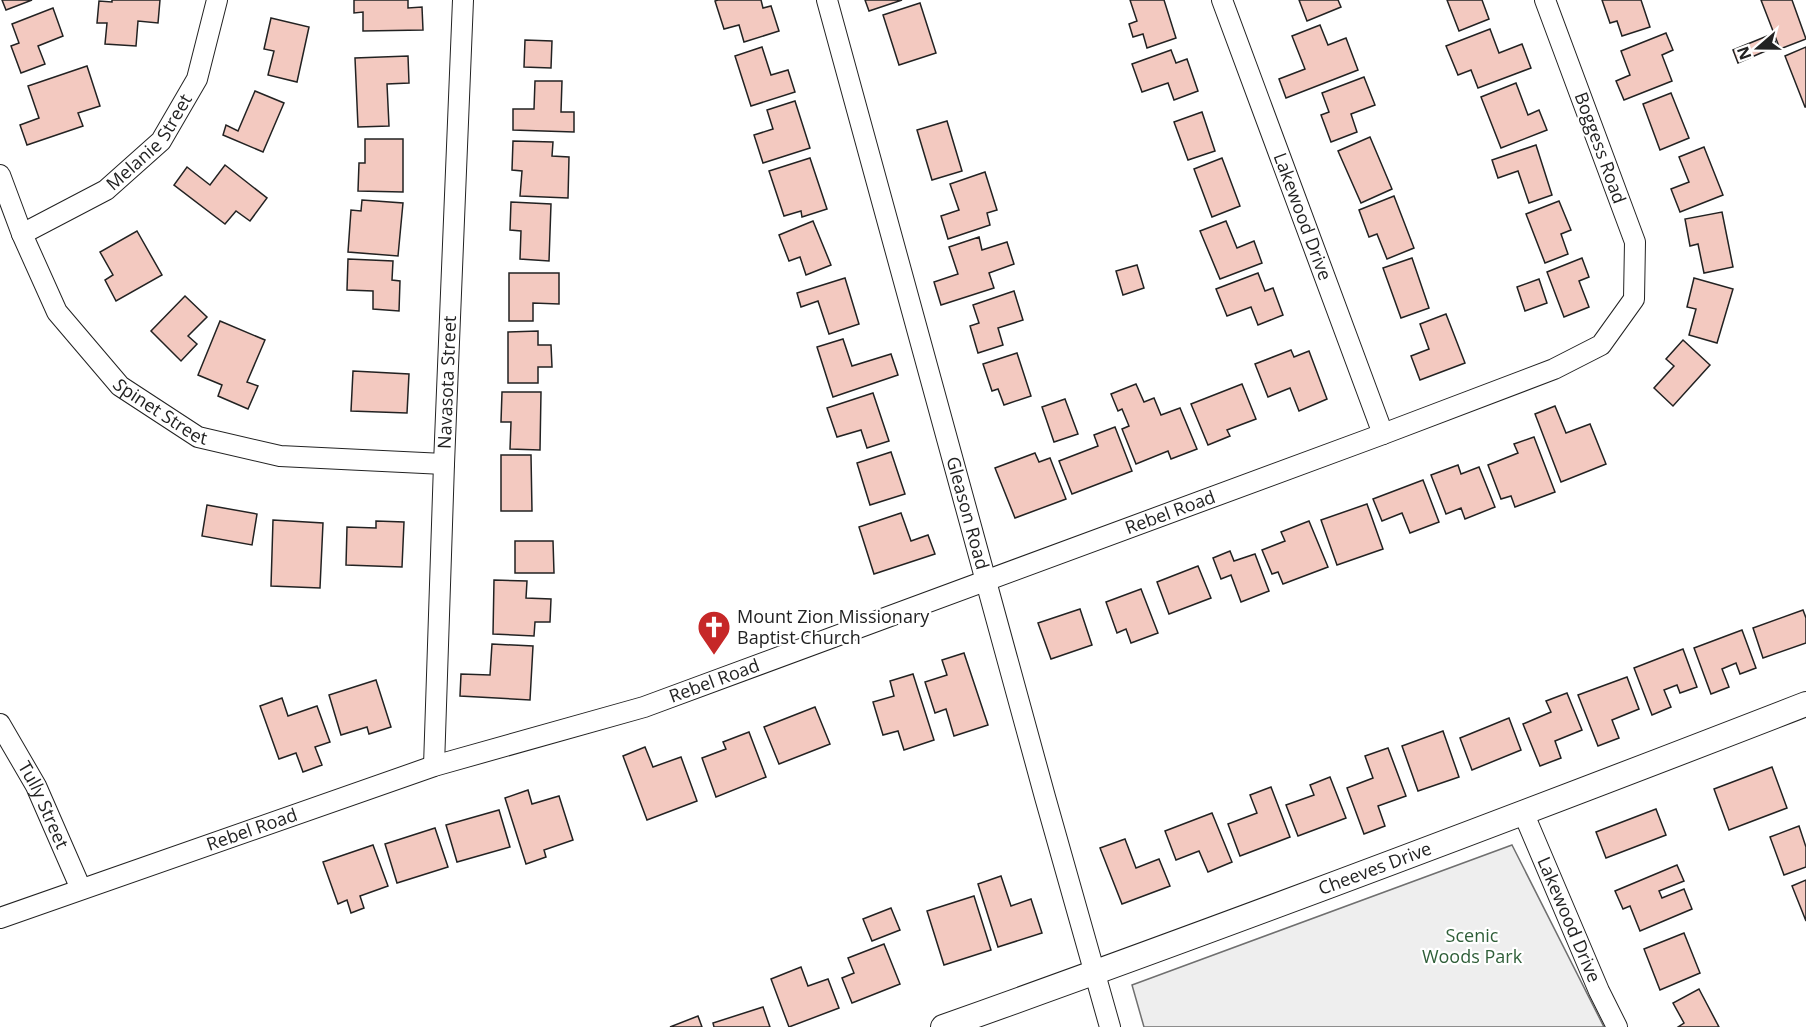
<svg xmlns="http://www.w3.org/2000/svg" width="1806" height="1027" viewBox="0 0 1806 1027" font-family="'Open Sans',sans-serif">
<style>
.green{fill:#eee;stroke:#6f6f6f;stroke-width:1.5}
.building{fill:#f3c9c0;stroke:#222;stroke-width:1.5}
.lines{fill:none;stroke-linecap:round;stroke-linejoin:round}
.minor-casing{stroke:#222;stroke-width:22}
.tertiary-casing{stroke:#222;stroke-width:26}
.minor{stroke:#fff;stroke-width:20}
.tertiary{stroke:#fff;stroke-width:24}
.labels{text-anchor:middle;stroke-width:4.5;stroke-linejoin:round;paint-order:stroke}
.street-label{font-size:18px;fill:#222;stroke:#fff}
.poi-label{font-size:18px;fill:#222;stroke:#fff;text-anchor:start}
.park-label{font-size:18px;fill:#2f5e38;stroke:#fff}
</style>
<rect width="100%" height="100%" fill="#fff"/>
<!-- green -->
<polygon class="green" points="1512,845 1604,1027 1144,1027 1132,985"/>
<!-- building -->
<g class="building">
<polygon points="2,0 32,0 6,10"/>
<polygon points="112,0 160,0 158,23 138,21 136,46 105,44 107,23 97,23 99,1 112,2"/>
<polygon points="354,0 408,0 408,8 422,7 423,30 363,31 363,12 354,13"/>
<polygon points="718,0 761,0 763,8 771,6 779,31 744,42 739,25 724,29 715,1"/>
<polygon points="865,0 902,0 869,11"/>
<polygon points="1130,0 1164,0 1176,38 1147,48 1143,34 1133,37 1129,24 1137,21"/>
<polygon points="1299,0 1338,0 1341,7 1307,21"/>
<polygon points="1447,0 1482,0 1489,19 1459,31"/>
<polygon points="1602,0 1641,0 1650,27 1622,36 1617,21 1610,23"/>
<polygon points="1761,0 1792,0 1806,39 1780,49"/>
<polygon points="920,3 936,53 899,65 883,15"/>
<polygon points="53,8 63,36 38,46 45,64 21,73 11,46 19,43 12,24"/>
<polygon points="271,18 309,27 297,82 268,75 274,51 264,49"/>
<polygon points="1320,25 1328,45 1346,38 1358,70 1286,98 1279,79 1305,69 1292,36"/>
<polygon points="1490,29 1499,53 1522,44 1531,68 1478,88 1471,70 1458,75 1446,46"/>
<polygon points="1666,33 1673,50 1662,55 1672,81 1624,100 1616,81 1630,75 1621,51"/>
<polygon points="1772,34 1777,46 1738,63 1733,50"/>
<polygon points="525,40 552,41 551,68 524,67"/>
<polygon points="762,47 771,75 788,70 795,92 751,106 735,56"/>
<polygon points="1806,47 1806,107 1805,107 1785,56"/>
<polygon points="1171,50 1176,63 1187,59 1198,91 1174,100 1168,83 1142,92 1132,64"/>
<polygon points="408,56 409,83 387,84 389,126 358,127 355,58"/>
<polygon points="87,66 100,106 78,113 83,126 27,145 20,125 39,118 28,86"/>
<polygon points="1364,77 1375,105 1351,114 1357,132 1331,142 1321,115 1329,112 1322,93"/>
<polygon points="535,81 562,81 561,112 574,112 574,132 513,130 513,109 534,109"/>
<polygon points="1516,83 1528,115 1539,110 1547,130 1501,148 1481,97"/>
<polygon points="255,91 284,103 263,152 223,135 226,125 238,131"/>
<polygon points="1671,93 1689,138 1660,150 1643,104"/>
<polygon points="795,101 810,148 763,163 754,135 773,129 767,110"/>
<polygon points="1202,112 1215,151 1188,160 1174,122"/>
<polygon points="947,121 962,171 932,180 917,130"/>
<polygon points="1370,137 1392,189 1361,203 1338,151"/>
<polygon points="365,139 403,139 403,192 358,191 359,163 365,163"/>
<polygon points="513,141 553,142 552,156 569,157 568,198 520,196 522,171 512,170"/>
<polygon points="1536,145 1552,195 1529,203 1518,171 1498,178 1492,160"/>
<polygon points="1704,147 1723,195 1680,212 1671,189 1689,182 1679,157"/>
<polygon points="810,158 827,209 802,217 801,211 784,216 769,171"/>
<polygon points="1222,158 1240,206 1212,217 1194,169"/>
<polygon points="225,165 267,198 250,221 236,211 225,224 174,185 187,167 210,185"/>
<polygon points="985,172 997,210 987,213 990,225 948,239 941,216 959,210 950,184"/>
<polygon points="1394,196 1414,248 1387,259 1377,234 1369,237 1359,210"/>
<polygon points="362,200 403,203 398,256 348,252 351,210 361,211"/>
<polygon points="1559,201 1571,230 1561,234 1568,254 1545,263 1526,214"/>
<polygon points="511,202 551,204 549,261 520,259 521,231 510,230"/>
<polygon points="1722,212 1733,267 1704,273 1698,244 1690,246 1685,219"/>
<polygon points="813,221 831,265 806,275 800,257 789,261 779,235"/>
<polygon points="1226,221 1237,248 1254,241 1262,263 1220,279 1200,231"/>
<polygon points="137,231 162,275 116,301 105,280 113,275 100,252"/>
<polygon points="979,237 982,250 1007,242 1014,264 989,273 994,288 941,305 934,282 958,274 949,247"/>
<polygon points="1412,258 1429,308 1401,318 1383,268"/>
<polygon points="1582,258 1589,277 1579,281 1589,307 1564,317 1547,272"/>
<polygon points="348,259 393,261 392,280 400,281 399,311 373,309 373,291 347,290"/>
<polygon points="1137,265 1144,288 1123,295 1116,271"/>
<polygon points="509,273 559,273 559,304 533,303 533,321 509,321"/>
<polygon points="1258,273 1265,291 1273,288 1283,315 1258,325 1251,307 1227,316 1216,289"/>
<polygon points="845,278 859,324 829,334 818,301 801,307 797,293"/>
<polygon points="1694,278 1733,289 1717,343 1689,335 1696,309 1687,307"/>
<polygon points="1539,279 1547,303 1525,311 1517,287"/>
<polygon points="1014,291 1023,320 998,328 1003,345 978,353 970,326 979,323 973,305"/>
<polygon points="185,296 207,317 188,336 197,344 181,361 151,331"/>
<polygon points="1446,314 1465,363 1420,380 1411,356 1429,349 1420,324"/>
<polygon points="220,321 265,340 247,382 258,386 248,409 218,396 222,385 198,375"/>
<polygon points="538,331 538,345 551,345 552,367 538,367 538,383 508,383 508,332"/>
<polygon points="843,339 852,366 891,354 898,375 833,397 817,347"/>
<polygon points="1683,340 1710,365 1673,406 1654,388 1674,366 1666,359"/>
<polygon points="1291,350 1294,357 1309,351 1327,399 1299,411 1290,388 1268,397 1255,364"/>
<polygon points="1017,353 1031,396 1004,405 998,389 992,391 983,364"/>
<polygon points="353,371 409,374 407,413 351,411"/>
<polygon points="1136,384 1144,402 1154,398 1161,415 1180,408 1197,449 1171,459 1168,451 1136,464 1122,429 1129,426 1122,409 1118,411 1111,394"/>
<polygon points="1242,384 1256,419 1227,430 1230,436 1208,445 1191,404"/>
<polygon points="502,392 541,392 540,450 510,449 511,422 501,422"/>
<polygon points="873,393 889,441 867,448 861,430 837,437 827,408"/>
<polygon points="1065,399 1078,434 1054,442 1042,407"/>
<polygon points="1555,406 1566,433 1590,424 1606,464 1561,482 1535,414"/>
<polygon points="1115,427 1132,471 1072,494 1059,461 1098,446 1094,435"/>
<polygon points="1534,437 1555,492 1515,507 1511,496 1501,499 1488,465 1518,453 1514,444"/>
<polygon points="891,452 905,494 870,505 857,463"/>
<polygon points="1035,453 1039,462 1050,458 1066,499 1015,518 995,468"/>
<polygon points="501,455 531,455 532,511 501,511"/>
<polygon points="1458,465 1461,474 1479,467 1495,507 1465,519 1461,508 1446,514 1431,475"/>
<polygon points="1423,480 1439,522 1410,533 1402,513 1382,521 1373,499"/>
<polygon points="1367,504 1383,549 1337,565 1321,520"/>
<polygon points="207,505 257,514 252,545 202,536"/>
<polygon points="901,513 911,541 928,535 935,554 874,574 859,527"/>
<polygon points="273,520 323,523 320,588 271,586"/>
<polygon points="376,521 404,522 402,567 346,565 347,527 376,528"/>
<polygon points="1309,521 1328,567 1283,584 1278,572 1272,574 1262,550 1285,541 1281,532"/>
<polygon points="515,541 553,541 554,573 515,573"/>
<polygon points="1230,551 1234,561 1255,554 1269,591 1241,602 1231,575 1221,579 1213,558"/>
<polygon points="1198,566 1211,598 1169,614 1157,582"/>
<polygon points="494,580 527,581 526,598 551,599 550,622 535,622 534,636 493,634"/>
<polygon points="1141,589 1158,633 1131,643 1126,629 1117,633 1106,602"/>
<polygon points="1080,609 1092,645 1051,659 1038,623"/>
<polygon points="1803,610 1806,618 1806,643 1763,658 1753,628"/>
<polygon points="1742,630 1756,668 1740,674 1736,663 1722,669 1729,687 1711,694 1694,648"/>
<polygon points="492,644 533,646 530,700 460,696 461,674 490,675"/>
<polygon points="1683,649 1697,687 1680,693 1677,685 1664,690 1671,707 1652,715 1634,668"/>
<polygon points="964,653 988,725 954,736 946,709 935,713 925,682 947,675 942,660"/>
<polygon points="913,674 934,740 904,750 898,731 883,735 873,702 894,696 890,681"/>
<polygon points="1627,677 1639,709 1612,720 1619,738 1598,746 1578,695"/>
<polygon points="376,680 391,727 369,734 367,727 341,735 329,695"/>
<polygon points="1567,693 1582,730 1555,741 1561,758 1540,766 1523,724 1551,712 1546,701"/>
<polygon points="282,698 288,716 317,706 330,742 315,747 322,765 303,772 296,753 279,759 260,706"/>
<polygon points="815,707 830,744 779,764 764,727"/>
<polygon points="1509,718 1521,750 1472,770 1460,738"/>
<polygon points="1443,731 1459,777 1418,791 1402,746"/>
<polygon points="749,732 766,777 716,797 702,758 726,749 723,742"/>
<polygon points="645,747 653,767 681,757 697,801 647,820 623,756"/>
<polygon points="1388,748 1406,796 1378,806 1385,826 1364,834 1347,788 1373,778 1365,756"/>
<polygon points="1772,767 1787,808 1729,830 1714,789"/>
<polygon points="1330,777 1346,818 1298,836 1286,805 1314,795 1310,785"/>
<polygon points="1271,787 1290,837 1240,856 1228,824 1257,813 1250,795"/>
<polygon points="528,790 532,804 559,796 573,840 544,850 546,857 526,864 505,798"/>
<polygon points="1656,809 1666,835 1606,858 1596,832"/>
<polygon points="499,810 510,847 457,862 446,825"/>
<polygon points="1212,813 1232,862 1208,872 1199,851 1176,860 1165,831"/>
<polygon points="1799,826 1806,847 1806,867 1784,875 1770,837"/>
<polygon points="435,828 448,867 397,883 385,844"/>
<polygon points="1125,839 1136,868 1159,859 1170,886 1122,904 1100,848"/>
<polygon points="373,845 388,886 360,896 364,908 351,913 347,900 338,904 323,862"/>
<polygon points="1677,865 1684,881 1659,891 1662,898 1684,889 1692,909 1640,931 1630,906 1623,909 1615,891"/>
<polygon points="1001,876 1011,906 1031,899 1042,933 998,947 978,884"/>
<polygon points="1806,880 1806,921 1792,886"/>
<polygon points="974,896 991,950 944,965 927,911"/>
<polygon points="891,908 900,930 872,941 863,919"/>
<polygon points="1684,933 1700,973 1660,990 1644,949"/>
<polygon points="884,944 900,984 852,1003 842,978 854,973 848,958"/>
<polygon points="801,967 808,986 828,979 839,1008 789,1027 771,979"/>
<polygon points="1699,989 1719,1027 1678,1027 1684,1023 1673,1003"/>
<polygon points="763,1007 770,1027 714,1027 713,1023"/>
<polygon points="698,1016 702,1027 670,1027"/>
</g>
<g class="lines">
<!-- minor casing -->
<g class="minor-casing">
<g id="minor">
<path id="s1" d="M827 0 1045 797 1110 1027"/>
<path id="s2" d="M1222 0 1383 434"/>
<path id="s3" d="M0 175 22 234 57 312 120 386 198 437 280 456 444 464"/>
<path id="s4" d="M22 234 106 190 161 141 197 79 217 0"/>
<path id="s5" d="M0 724 36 786 81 889"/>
<path id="s6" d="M434 766 444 464 463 0"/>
<path id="s7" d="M1523 812 1599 991 1617 1027"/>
<path id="s8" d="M0 918 434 766 644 707 1383 434 1554 369 1601 345 1634 299 1635 242 1545 0"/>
</g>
</g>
<!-- tertiary casing -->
<g class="tertiary-casing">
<g id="tertiary">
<path id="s9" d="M943 1027C1233 924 1520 815 1806 704"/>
</g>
</g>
<!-- minor -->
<use href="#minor" class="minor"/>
<!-- tertiary -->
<use href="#tertiary" class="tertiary"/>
</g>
<!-- icons -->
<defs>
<g id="church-pin" transform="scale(1.725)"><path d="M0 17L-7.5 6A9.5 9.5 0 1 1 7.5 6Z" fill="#c62828" stroke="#fff"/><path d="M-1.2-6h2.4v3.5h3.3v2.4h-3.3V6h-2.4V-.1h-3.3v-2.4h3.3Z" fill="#fff"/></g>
</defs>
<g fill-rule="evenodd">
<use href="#church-pin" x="714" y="627"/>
</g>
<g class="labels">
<!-- street labels -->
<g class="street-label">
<text dy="6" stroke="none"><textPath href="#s4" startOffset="160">Melanie Street</textPath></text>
<text transform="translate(1600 148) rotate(70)" y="6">Boggess Road</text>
<text dy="6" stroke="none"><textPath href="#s2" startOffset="231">Lakewood Drive</textPath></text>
<text dy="6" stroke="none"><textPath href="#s6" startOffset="384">Navasota Street</textPath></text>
<text dy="6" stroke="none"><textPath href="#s3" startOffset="294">Spinet Street</textPath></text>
<text dy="6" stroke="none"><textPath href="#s8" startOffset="1239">Rebel Road</textPath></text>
<text dy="6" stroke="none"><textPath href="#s1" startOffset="532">Gleason Road</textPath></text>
<text dy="6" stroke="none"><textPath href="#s8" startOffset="753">Rebel Road</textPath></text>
<text dy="6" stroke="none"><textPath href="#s5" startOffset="92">Tully Street</textPath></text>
<text dy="6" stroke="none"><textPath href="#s8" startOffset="267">Rebel Road</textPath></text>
<text dy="6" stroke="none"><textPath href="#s9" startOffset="460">Cheeves Drive</textPath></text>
<text dy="6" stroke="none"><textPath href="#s7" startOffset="117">Lakewood Drive</textPath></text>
</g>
<!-- poi labels -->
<g class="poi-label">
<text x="737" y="623">Mount Zion Missionary<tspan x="737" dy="21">Baptist Church</tspan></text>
</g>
<!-- park labels -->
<g class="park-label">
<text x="1472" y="942">Scenic<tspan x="1472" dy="21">Woods Park</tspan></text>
</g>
</g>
<!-- north arrow -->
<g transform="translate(1758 48) rotate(250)" stroke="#ffffff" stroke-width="4.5" paint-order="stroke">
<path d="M0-4.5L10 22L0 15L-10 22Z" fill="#222222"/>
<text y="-9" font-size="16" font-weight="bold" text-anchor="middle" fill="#222222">N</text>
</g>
</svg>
